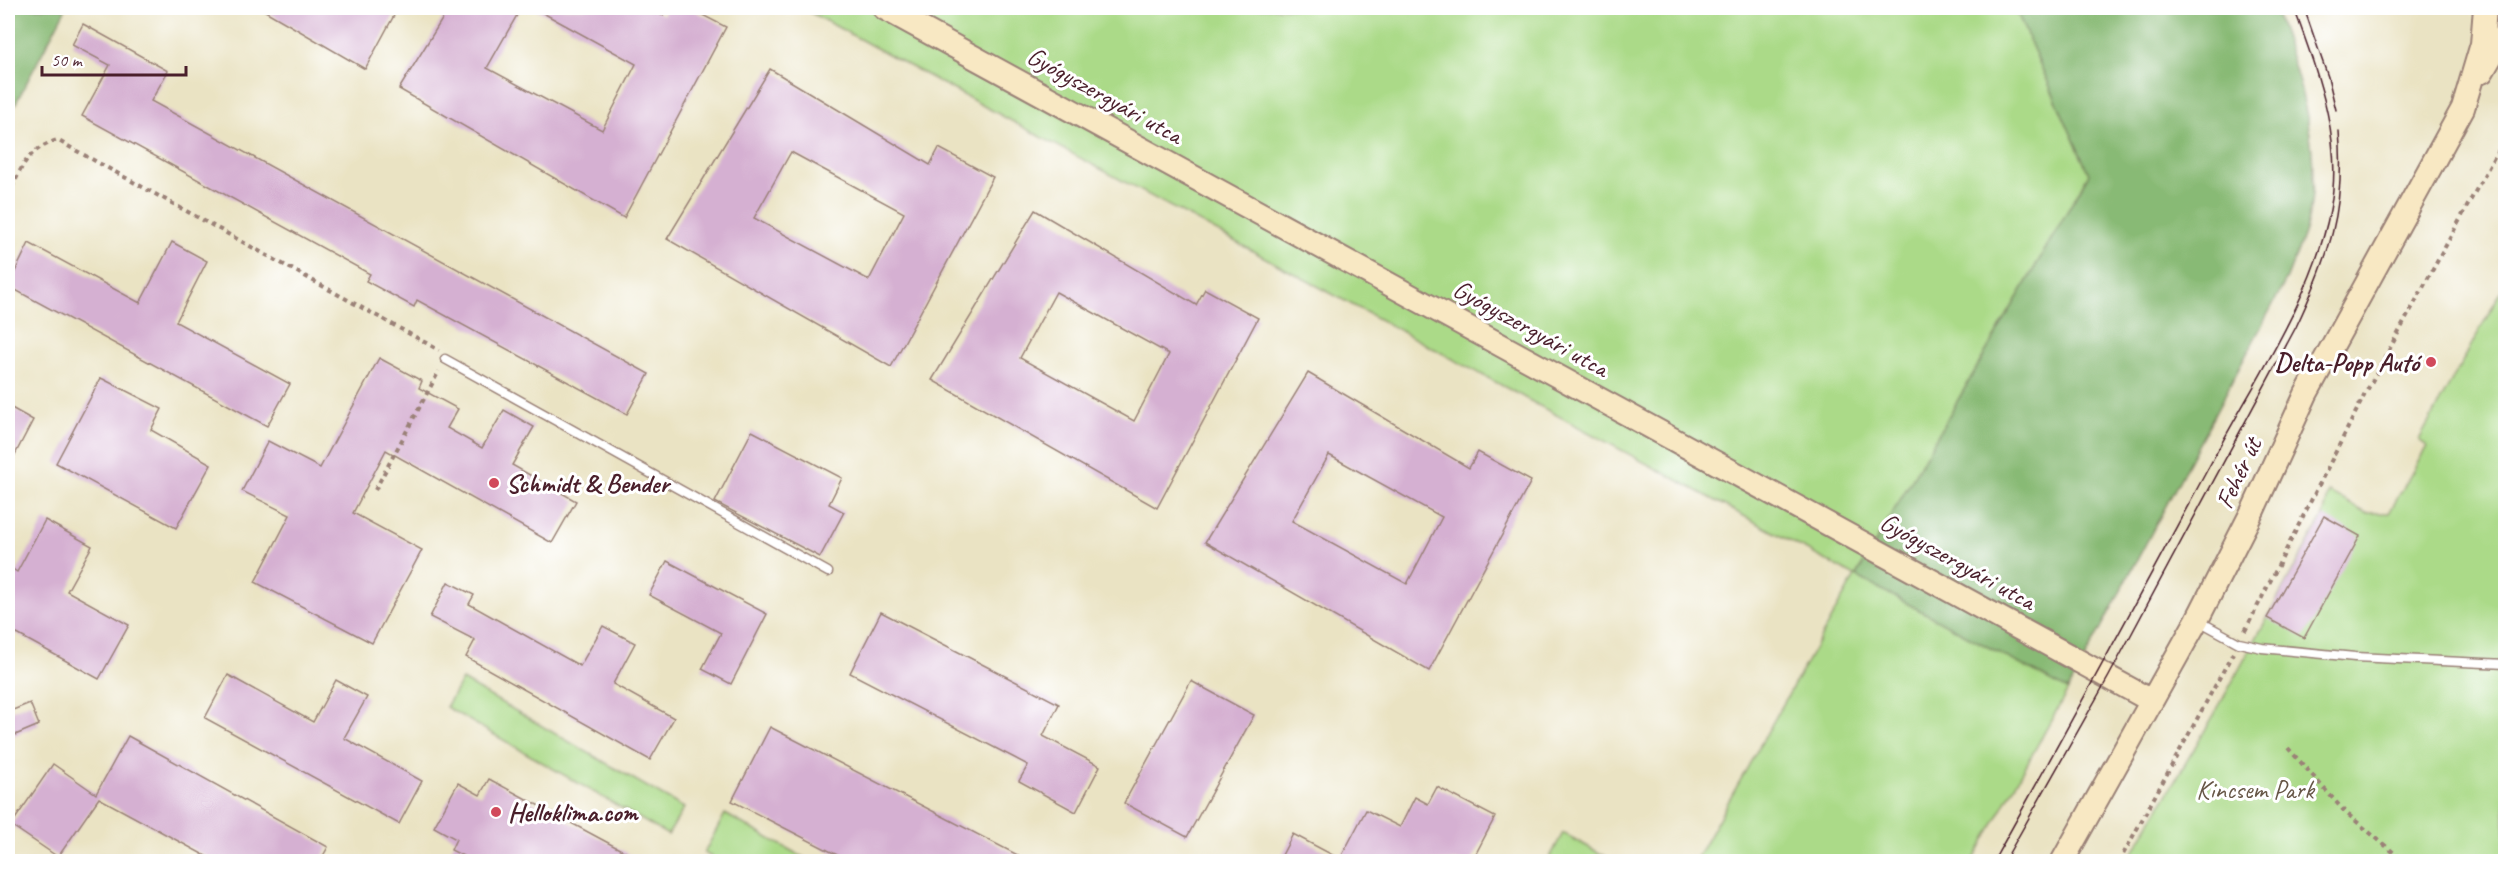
<svg xmlns="http://www.w3.org/2000/svg" width="2513" height="869" viewBox="0 0 2513 869" font-family="Caveat,sans-serif">
<style>
.green{fill:#abda88;stroke:#7a7c5a;stroke-width:1.5}
.forest{fill:#88ba74;stroke:#696c50;stroke-width:1.5}
.building{fill:#d5b0d2;fill-rule:evenodd}
.lines{fill:none;stroke-linecap:round;stroke-linejoin:round}
.lane-casing{stroke:#9a8177;stroke-width:11}
.secondary-casing{stroke:#9a8177;stroke-width:26}
.path{stroke:#9a8177;stroke-width:4;stroke-dasharray:4.5 4.5;stroke-linecap:butt}
.lane{stroke:#fff;stroke-width:8}
.secondary{stroke:#f8e8c3;stroke-width:22}
.tram{stroke:#4a1f2b;stroke-width:1.5}
.poi-dot{fill:#d1495b;stroke:#fff;stroke-width:2}
.labels{text-anchor:middle;stroke-width:6;stroke-linejoin:round;paint-order:stroke}
.street-label{font-size:26px;fill:#4a1f2b;stroke:#fff}
.poi-label{font-size:26px;font-weight:bold;fill:#4a1f2b;stroke:#fff;text-anchor:start}
.park-label{font-size:26px;fill:#675747;stroke:#fff}
</style>
<rect width="100%" height="100%" fill="#fff"/>
<filter id="ink" filterUnits="userSpaceOnUse"><feTurbulence type="fractalNoise" baseFrequency=".0167" numOctaves="2"/><feDisplacementMap in="SourceGraphic" scale="12" xChannelSelector="R" yChannelSelector="G"/><feConvolveMatrix kernelMatrix="1 2 1 2 8 2 1 2 1" color-interpolation-filters="sRGB"/></filter>
<filter id="wash" filterUnits="userSpaceOnUse"><feTurbulence type="fractalNoise" baseFrequency=".008" numOctaves="4" result="noise"/><feDisplacementMap in="SourceGraphic" scale="24" xChannelSelector="R" yChannelSelector="G"/><feGaussianBlur stdDeviation="1.35" result="paint"/><feColorMatrix in="noise" values="0 0 0 0 0 0 0 0 0 0 0 0 0 0 0 0 0 1.4 0 .05"/><feComposite in="paint" operator="in"/></filter>
<g filter="url(#wash)">
<rect width="100%" height="100%" fill="#eae3c3"/>
<!-- green -->
<g class="green">
<polygon points="802,8 2015,8 2089,174 1856,576 2068,690 1973,861 1695,861 1855,576"/>
<polygon points="2505,284 2505,861 2127,862 2214,715 2323,516 2329,492 2366,513 2389,513 2427,446 2419,440"/>
<polygon points="462,680 684,808 668,835 446,707"/>
<polygon points="725,814 810,861 719,861 704,853"/>
<polygon points="1563,833 1614,861 1548,861"/>
</g>
<!-- forest -->
<g class="forest">
<polygon points="8,8 66,8 8,118"/>
<path d="M2015 8H2274C2299 74 2327 159 2305 231 2300 246 2293 262 2287 278L2068 690 1856 576 2089 174Z"/>
</g>
<g id="blocks">
<!-- building -->
<g class="building">
<polygon points="260,8 398,8 365,69"/>
<polygon points="449,8 521,8 487,68 602,130 636,64 534,8 651,8 663,15 667,8 689,8 726,27 624,218 399,89"/>
<polygon points="83,24 168,71 151,101 649,374 627,414 417,300 414,307 366,281 370,274 82,116 110,65 72,45"/>
<path d="M770 69 930 165 939 148 993 177 891 367 667 239ZM791 152 904 213 869 280 754 218Z"/>
<path d="M1035 210 1196 305 1205 289 1258 318 1157 508 932 380ZM1056 292 1169 354 1134 421 1020 358Z"/>
<polygon points="172,242 207,261 176,322 290,384 267,426 8,286 29,243 140,303"/>
<polygon points="379,358 422,381 419,388 458,409 447,428 482,448 504,410 534,427 512,465 576,501 552,543 386,450 353,513 422,550 372,643 255,582 290,515 242,491 268,441 320,468"/>
<path d="M1308 373 1469 468 1478 452 1531 481 1429 671 1205 542ZM1329 455 1442 517 1407 584 1292 521Z"/>
<polygon points="101,378 162,409 151,430 211,464 176,528 56,463"/>
<polygon points="8,406 33,420 8,468"/>
<polygon points="752,431 842,478 829,504 844,512 820,557 715,502"/>
<polygon points="2324,516 2360,536 2304,638 2267,618"/>
<polygon points="45,520 92,546 67,591 129,625 99,679 8,629 8,566 17,572"/>
<polygon points="667,561 767,614 731,684 702,669 721,633 649,595"/>
<polygon points="448,582 474,595 469,604 580,666 603,626 635,643 613,684 674,718 650,760 466,657 475,640 430,617"/>
<polygon points="881,612 1059,704 1043,736 1100,766 1076,812 1019,781 1028,765 850,673"/>
<polygon points="228,675 313,722 336,680 367,697 344,738 422,781 399,824 205,718"/>
<polygon points="1191,681 1254,715 1187,837 1124,803"/>
<polygon points="30,703 39,725 8,738 8,712"/>
<polygon points="770,727 1029,861 849,861 732,801"/>
<polygon points="128,736 328,847 320,861 215,861 99,798 58,857 11,825 53,764 96,794"/>
<polygon points="489,779 642,861 473,861 451,850 456,839 434,827 458,783 480,795"/>
<polygon points="1437,787 1495,817 1472,861 1279,861 1293,834 1340,859 1366,810 1400,827 1415,797 1428,804"/>
</g>
</g>
</g>
<g filter="url(#ink)">
<use href="#blocks" fill-opacity="0" stroke="#9a8177" stroke-width="1.5"/>
<g class="lines">
<!-- lane casing -->
<g class="lane-casing">
<g id="lane">
<polyline points="2503,30 2504,8"/>
<polyline points="445,359 828,572"/>
<polyline points="2197,620 2239,643 2262,648 2355,657 2506,664"/>
</g>
</g>
<!-- secondary casing -->
<g class="secondary-casing">
<g id="secondary">
<polyline points="884,8 2150,700"/>
<polyline points="2482,72 2506,31"/>
<polyline points="2062,862 2197,620 2254,508 2306,394 2463,108 2482,44 2485,8"/>
</g>
</g>
<!-- path -->
<g class="path">
<path d="M8 196C23 166 24 152 57 140L439 350"/>
<polyline points="375,490 439,371"/>
<polyline points="2245,631 2364,396 2506,135"/>
<polyline points="2288,748 2345,812 2405,862"/>
<polyline points="671,862 675,854"/>
<polyline points="2119,862 2233,653"/>
</g>
<!-- lane -->
<use href="#lane" class="lane"/>
<!-- secondary -->
<use href="#secondary" class="secondary"/>
<!-- tram -->
<g class="tram">
<polyline points="2304,8 2328,77 2336,110"/>
<path d="M1993 862C2070 725 2144 587 2218 450 2258 376 2314 293 2330 210 2344 140 2317 72 2294 8"/>
<path d="M2004 862 2109 676 2296 327C2329 257 2346 210 2339 131"/>
</g>
</g>
</g>
<!-- markers -->
<g class="poi-dot">
<circle cx="2431" cy="362" r="6"/>
<circle cx="494" cy="483" r="6"/>
<circle cx="496" cy="812" r="6"/>
</g>
<g class="labels">
<!-- street labels -->
<g class="street-label">
<text transform="translate(1105 95) rotate(29)" y="9">Gyógyszergyári utca</text>
<text transform="translate(1531 328) rotate(29)" y="9">Gyógyszergyári utca</text>
<text transform="translate(2238 473) rotate(-65)" y="9">Fehér út</text>
<text transform="translate(1958 561) rotate(29)" y="9">Gyógyszergyári utca</text>
</g>
<!-- poi labels -->
<g class="poi-label">
<text x="2419" y="371" text-anchor="end">Delta-Popp Autó</text>
<text x="506" y="492">Schmidt &amp; Bender</text>
<text x="508" y="821">Helloklima.com</text>
</g>
<!-- park labels -->
<g class="park-label">
<text x="2255" y="798">Kincsem Park</text>
</g>
</g>
<!-- margin -->
<rect width="2513" height="869" fill="none" stroke="#fff" stroke-width="30"/>
<!-- scale -->
<path d="M42 66v9h144v-9" fill="none" stroke="#4a1f2b" stroke-width="3"/>
<text x="51" y="66" font-size="18" fill="#4a1f2b" stroke="#ffffff" stroke-width="4.5" paint-order="stroke">50 m</text>
</svg>
